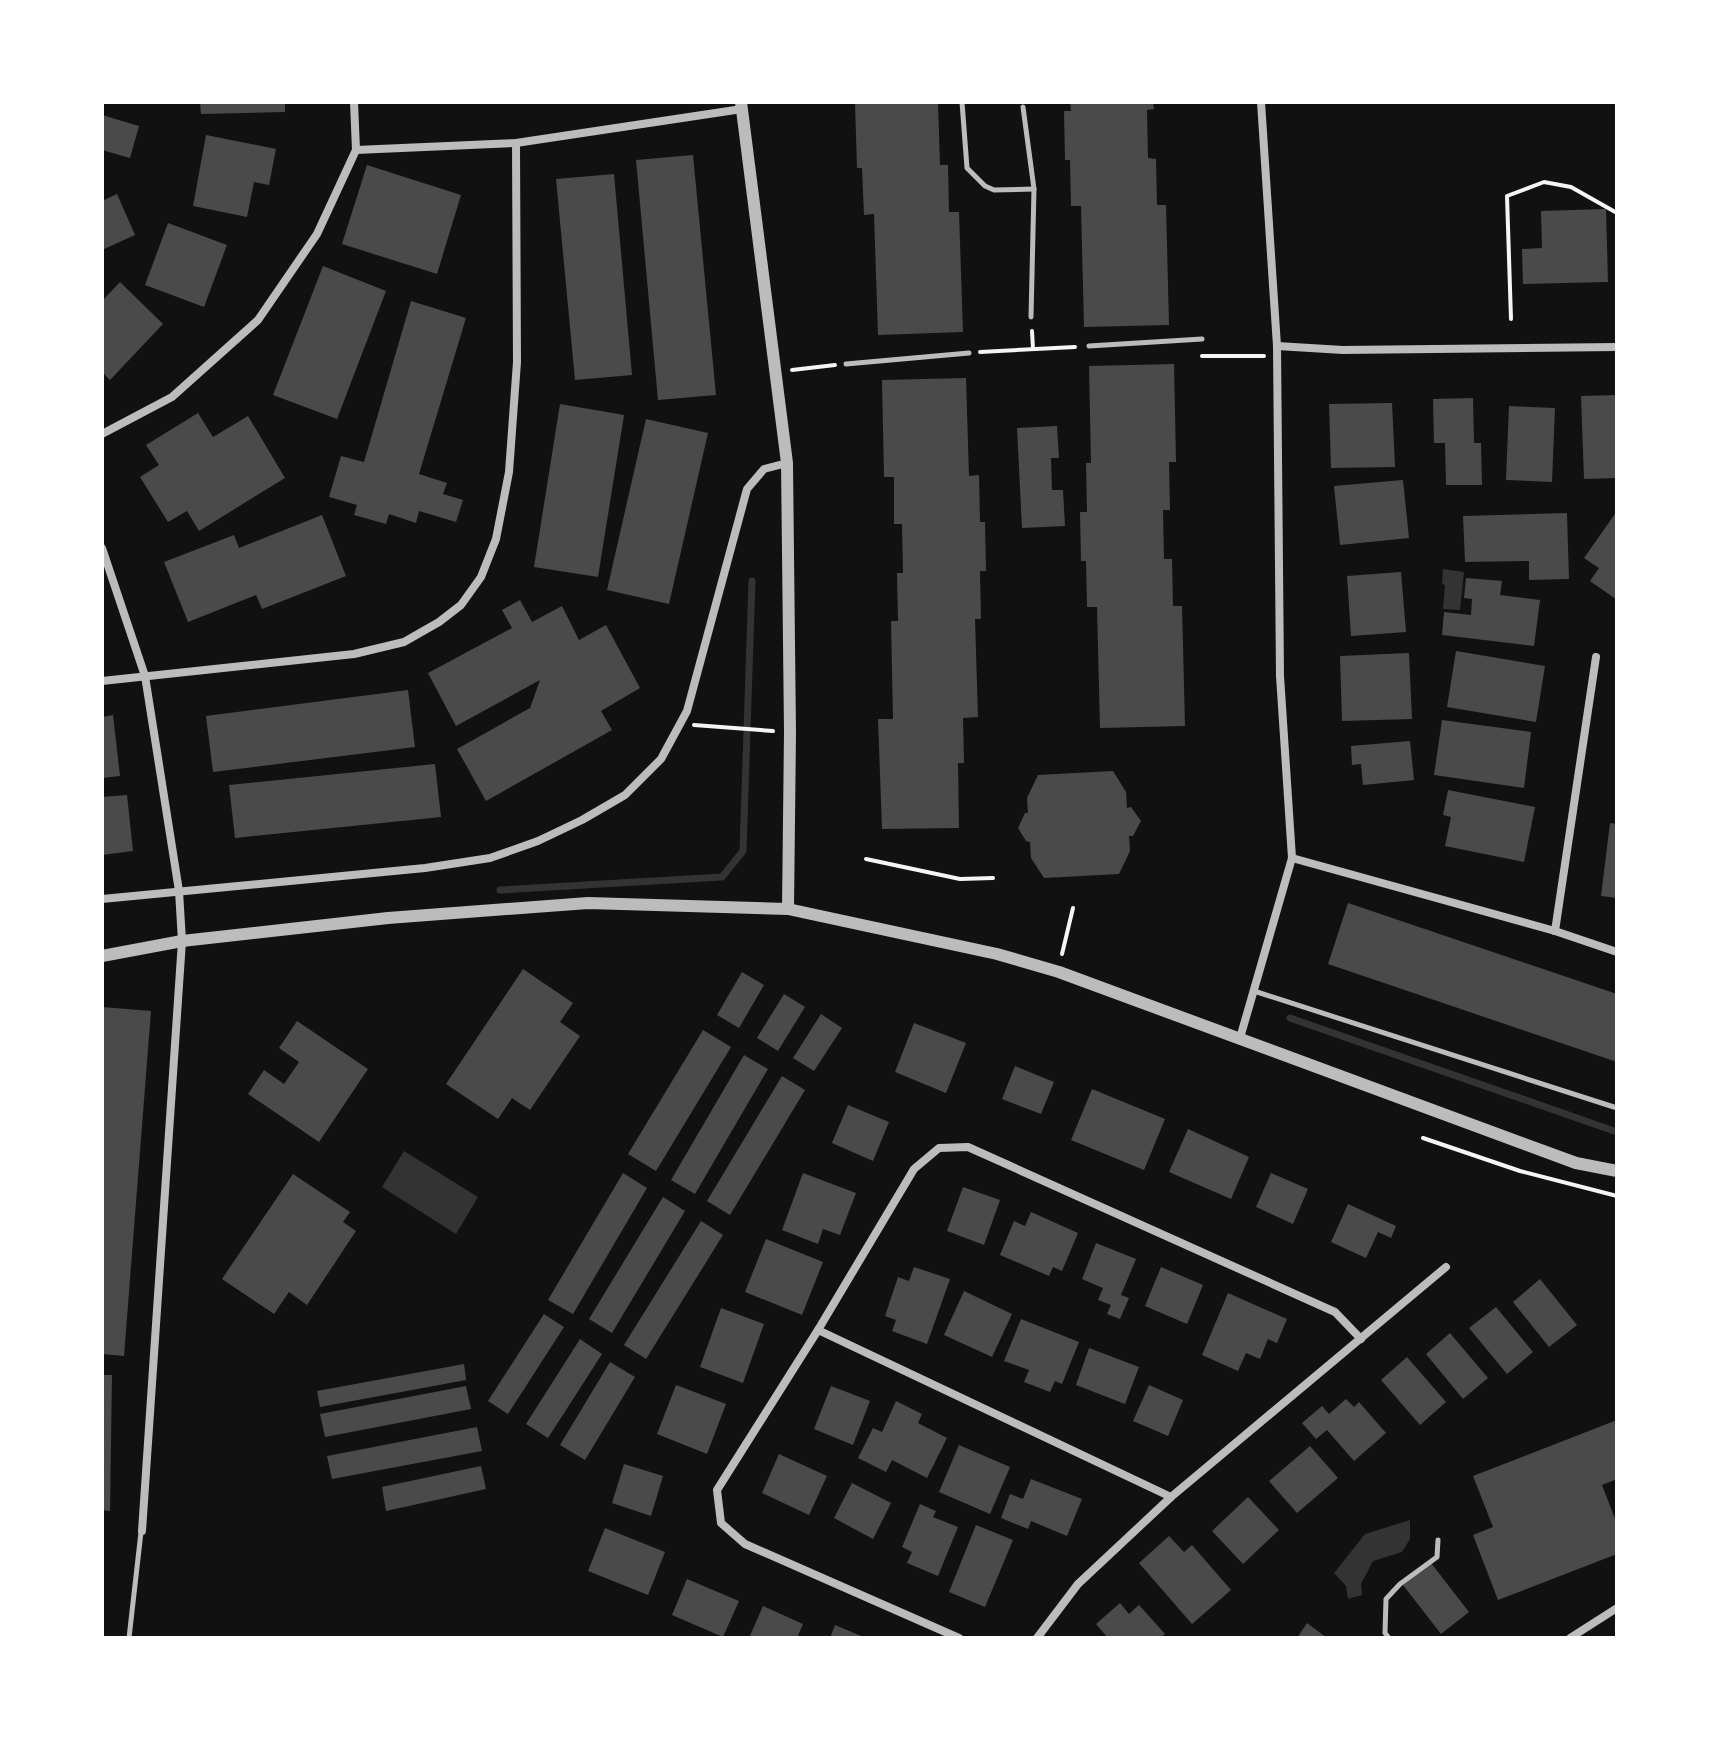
<svg xmlns="http://www.w3.org/2000/svg" width="1719" height="1740" viewBox="0 0 1719 1740" font-family="'Archivo Narrow',sans-serif">
<style>
.water{fill:#333}
.lines{fill:none;stroke-linecap:round;stroke-linejoin:round}
.stream{stroke:#333;stroke-width:7}
.building{fill:#4a4a4a}
.path{stroke:#f5f5f5;stroke-width:4}
.service{stroke:#bcbcbc;stroke-width:5}
.minor{stroke:#bcbcbc;stroke-width:8}
.tertiary{stroke:#bcbcbc;stroke-width:12}
</style>
<rect width="100%" height="100%" fill="#111"/>
<!-- water -->
<g class="water">
<polygon points="1443,569 1464,572 1460,610 1443,609 1445,585 1442,584"/>
<polygon points="404,1151 478,1197 456,1234 382,1187"/>
<polygon points="1410,1520 1410,1539 1402,1552 1373,1561 1361,1584 1362,1595 1348,1599 1346,1586 1334,1573 1365,1534"/>
</g>
<g class="lines">
<!-- stream -->
<g class="stream">
<polyline points="500,890 722,877 743,851 752,581"/>
<polyline points="1290,1018 1617,1132"/>
</g>
</g>
<!-- building -->
<g class="building">
<polygon points="200,102 285,102 285,112 201,114"/>
<polygon points="855,102 938,102 940,165 948,165 949,212 959,212 963,332 878,335 874,214 864,215 862,168 857,168"/>
<polygon points="1070,102 1153,102 1154,109 1147,110 1148,158 1156,159 1157,205 1166,205 1169,325 1084,327 1081,206 1071,206 1070,160 1065,160 1064,111 1071,111"/>
<polygon points="102,115 139,126 130,158 102,150"/>
<polygon points="206,135 276,149 269,185 254,182 247,217 193,206"/>
<polygon points="693,155 716,395 658,400 636,160"/>
<polygon points="367,165 461,195 437,274 342,244"/>
<polygon points="614,174 632,375 575,380 556,179"/>
<polygon points="117,194 135,235 102,250 102,201"/>
<polygon points="1606,209 1608,282 1523,284 1522,249 1542,248 1541,211"/>
<polygon points="168,223 227,245 204,307 145,285"/>
<polygon points="323,266 386,291 337,419 273,395"/>
<polygon points="120,282 163,324 110,380 102,372 102,301"/>
<polygon points="411,301 466,318 419,474 447,483 443,494 463,500 456,522 419,511 416,523 389,514 386,524 354,515 357,505 329,497 341,456 364,462"/>
<polygon points="1174,364 1176,462 1169,462 1170,510 1163,510 1164,559 1172,559 1173,606 1182,606 1185,726 1100,728 1097,607 1087,607 1086,561 1081,561 1080,512 1087,512 1086,463 1091,463 1089,366"/>
<polygon points="966,378 969,476 979,475 980,522 985,522 986,571 980,571 981,619 975,619 978,717 963,718 964,763 958,763 959,828 882,829 878,719 893,719 891,621 898,621 897,573 903,573 902,524 894,524 894,477 884,477 882,380"/>
<polygon points="1617,395 1617,478 1584,479 1581,396"/>
<polygon points="1473,398 1474,443 1481,443 1482,485 1446,485 1445,443 1434,443 1433,399"/>
<polygon points="1392,403 1395,467 1331,468 1329,404"/>
<polygon points="560,404 624,415 598,577 534,567"/>
<polygon points="1509,406 1555,408 1552,482 1506,480"/>
<polygon points="198,413 213,437 248,416 285,478 199,531 187,511 168,522 140,477 159,465 146,445"/>
<polygon points="646,419 708,433 669,604 607,590"/>
<polygon points="1057,426 1059,458 1051,458 1052,490 1063,490 1065,526 1022,528 1017,428"/>
<polygon points="1403,480 1409,538 1340,545 1334,486"/>
<polygon points="1617,511 1617,600 1590,581 1599,568 1584,558"/>
<polygon points="1567,513 1569,579 1529,580 1529,561 1465,562 1463,516"/>
<polygon points="322,515 346,576 262,609 256,595 188,622 164,562 234,535 239,548"/>
<polygon points="1401,572 1406,632 1351,636 1347,576"/>
<polygon points="1466,578 1502,581 1500,595 1540,600 1534,646 1442,635 1444,612 1471,615 1472,599 1464,598"/>
<polygon points="520,600 532,622 562,606 579,640 606,625 640,688 601,711 612,730 486,801 457,749 530,708 540,680 456,726 428,673 512,628 502,610"/>
<polygon points="1456,651 1545,666 1536,722 1447,707"/>
<polygon points="1409,653 1412,719 1342,721 1340,656"/>
<polygon points="408,690 415,747 213,772 206,716"/>
<polygon points="113,715 120,776 102,778 102,717"/>
<polygon points="1442,720 1531,732 1524,788 1434,775"/>
<polygon points="1410,741 1414,780 1363,785 1361,764 1352,765 1351,746"/>
<polygon points="435,764 441,817 235,838 229,785"/>
<polygon points="1113,771 1126,792 1127,808 1131,807 1141,821 1133,836 1129,836 1130,851 1119,874 1044,878 1031,858 1030,842 1026,841 1018,828 1025,813 1028,813 1027,798 1038,775"/>
<polygon points="1448,790 1535,807 1524,862 1445,846 1451,817 1443,815"/>
<polygon points="127,795 133,851 102,855 102,797"/>
<polygon points="1610,823 1617,824 1617,898 1601,896"/>
<polygon points="1348,903 1617,994 1617,1062 1328,964"/>
<polygon points="523,969 573,1003 560,1022 580,1036 530,1110 512,1098 498,1119 446,1084"/>
<polygon points="742,972 764,985 739,1028 717,1015"/>
<polygon points="784,994 805,1007 778,1051 757,1038"/>
<polygon points="102,1007 151,1011 124,1356 102,1354"/>
<polygon points="821,1014 842,1028 814,1071 793,1058"/>
<polygon points="297,1021 368,1069 319,1142 248,1094 264,1070 284,1084 299,1062 279,1048"/>
<polygon points="914,1023 966,1043 946,1093 895,1072"/>
<polygon points="703,1030 731,1047 656,1171 628,1154"/>
<polygon points="744,1055 768,1069 695,1194 671,1180"/>
<polygon points="1015,1066 1054,1082 1041,1114 1002,1099"/>
<polygon points="782,1076 805,1090 730,1215 707,1201"/>
<polygon points="1092,1089 1165,1119 1144,1170 1071,1140"/>
<polygon points="848,1105 889,1122 873,1161 832,1143"/>
<polygon points="1188,1129 1249,1157 1231,1199 1169,1172"/>
<polygon points="623,1173 647,1188 573,1314 548,1300"/>
<polygon points="803,1173 856,1193 840,1235 823,1229 818,1244 782,1230"/>
<polygon points="1271,1173 1308,1189 1293,1224 1256,1207"/>
<polygon points="293,1174 350,1212 343,1222 356,1231 307,1305 289,1292 274,1314 222,1279"/>
<polygon points="963,1187 1000,1200 984,1245 947,1231"/>
<polygon points="663,1197 685,1211 612,1333 589,1319"/>
<polygon points="1348,1204 1396,1226 1391,1238 1378,1232 1366,1258 1331,1242"/>
<polygon points="1031,1212 1078,1233 1062,1271 1053,1267 1049,1276 1000,1255 1014,1221 1025,1226"/>
<polygon points="701,1221 723,1235 646,1359 624,1345"/>
<polygon points="766,1239 823,1262 802,1315 745,1292"/>
<polygon points="1096,1243 1136,1259 1121,1295 1129,1298 1120,1319 1107,1314 1111,1305 1098,1300 1103,1288 1082,1279"/>
<polygon points="914,1267 950,1279 927,1344 892,1331 896,1320 885,1316 898,1277 909,1281"/>
<polygon points="1161,1267 1203,1285 1187,1324 1145,1306"/>
<polygon points="1540,1279 1577,1325 1549,1347 1513,1302"/>
<polygon points="964,1291 1012,1314 992,1357 944,1335"/>
<polygon points="1228,1293 1287,1319 1277,1343 1268,1339 1260,1359 1246,1353 1238,1371 1202,1355"/>
<polygon points="1496,1307 1533,1352 1507,1374 1469,1328"/>
<polygon points="721,1308 764,1324 743,1383 700,1367"/>
<polygon points="544,1314 564,1327 508,1414 488,1401"/>
<polygon points="1021,1319 1079,1342 1062,1384 1055,1381 1050,1392 1024,1382 1029,1370 1004,1361"/>
<polygon points="1450,1333 1488,1378 1463,1399 1426,1354"/>
<polygon points="580,1339 602,1354 548,1438 526,1424"/>
<polygon points="1089,1348 1139,1367 1125,1404 1076,1385"/>
<polygon points="1407,1357 1446,1402 1420,1425 1381,1380"/>
<polygon points="610,1362 635,1377 585,1460 560,1445"/>
<polygon points="464,1364 466,1380 320,1407 317,1391"/>
<polygon points="102,1375 112,1375 110,1511 102,1510"/>
<polygon points="676,1385 726,1404 707,1454 657,1434"/>
<polygon points="1149,1385 1183,1400 1168,1436 1133,1421"/>
<polygon points="466,1386 471,1409 325,1437 320,1414"/>
<polygon points="831,1386 870,1401 853,1445 814,1429"/>
<polygon points="1346,1399 1354,1407 1359,1402 1386,1433 1354,1461 1327,1430 1316,1439 1302,1423 1322,1406 1329,1414"/>
<polygon points="896,1401 922,1414 918,1423 947,1438 927,1478 892,1460 886,1472 858,1458 873,1428 882,1432"/>
<polygon points="1617,1420 1617,1479 1602,1485 1617,1524 1617,1554 1498,1600 1473,1535 1493,1527 1473,1476"/>
<polygon points="477,1427 482,1451 332,1479 327,1456"/>
<polygon points="959,1445 1010,1467 990,1514 939,1492"/>
<polygon points="1310,1446 1338,1478 1297,1513 1269,1481"/>
<polygon points="779,1454 827,1476 809,1515 762,1493"/>
<polygon points="624,1464 663,1476 651,1516 612,1503"/>
<polygon points="481,1466 486,1489 386,1511 382,1487"/>
<polygon points="1031,1479 1082,1499 1067,1536 1031,1521 1028,1529 1001,1518 1010,1494 1023,1499"/>
<polygon points="852,1483 891,1503 873,1539 834,1518"/>
<polygon points="1248,1497 1279,1530 1243,1564 1212,1531"/>
<polygon points="920,1504 936,1511 933,1517 958,1527 938,1576 907,1563 912,1552 902,1547"/>
<polygon points="976,1525 1013,1540 985,1607 949,1592"/>
<polygon points="605,1528 665,1552 648,1595 588,1571"/>
<polygon points="1169,1536 1184,1552 1192,1545 1231,1590 1192,1624 1139,1563"/>
<polygon points="1431,1563 1469,1612 1441,1634 1403,1585"/>
<polygon points="687,1579 739,1601 723,1637 672,1615"/>
<polygon points="1120,1603 1129,1614 1139,1605 1165,1634 1160,1638 1108,1638 1096,1624"/>
<polygon points="763,1606 803,1624 797,1638 749,1638"/>
<polygon points="1307,1623 1327,1638 1297,1638"/>
<polygon points="835,1625 866,1638 830,1638"/>
</g>
<g class="lines">
<!-- path -->
<g class="path">
<polyline points="1511,319 1507,196 1544,182 1571,187 1617,213"/>
<polyline points="1032,331 1033,349"/>
<polyline points="980,352 1075,347"/>
<polyline points="1202,356 1264,356"/>
<polyline points="792,370 835,365"/>
<polyline points="694,725 773,731"/>
<polyline points="866,859 960,879 993,878"/>
<polyline points="1062,954 1073,908"/>
<polyline points="1423,1138 1520,1171 1617,1196"/>
</g>
<!-- service -->
<g class="service">
<polyline points="962,102 967,168 985,186 994,190 1034,189"/>
<polyline points="1023,107 1034,189 1031,317"/>
<polyline points="1089,346 1202,339"/>
<polyline points="846,364 969,353"/>
<polyline points="1254,991 1617,1108"/>
<polyline points="129,1638 141,1532"/>
<polyline points="1389,1638 1385,1633 1386,1599 1400,1584 1437,1557 1438,1540"/>
</g>
<!-- minor -->
<g class="minor">
<polyline points="356,150 516,143 742,109"/>
<polyline points="1277,346 1343,350 1617,347"/>
<polyline points="102,434 172,397 258,320 317,234 356,150 354,102"/>
<polyline points="102,548 145,676 179,891 182,941 142,1531"/>
<polyline points="102,681 354,654 404,642 439,622 461,605 481,577 496,539 509,472 517,362 516,143"/>
<polyline points="1292,858 1555,931 1617,952"/>
<polyline points="102,899 425,868 490,858 538,841 582,820 625,795 661,759 687,711 747,489 764,469 787,463"/>
<polyline points="1555,931 1596,657"/>
<polyline points="1240,1038 1292,858 1280,676 1277,346 1261,102"/>
<polyline points="818,1330 1171,1497"/>
<polyline points="959,1638 745,1544 721,1523 717,1490 818,1330 914,1169 939,1148 968,1147 1335,1312 1361,1339"/>
<polyline points="1037,1638 1078,1584 1171,1497 1446,1267"/>
<polyline points="1570,1638 1617,1608"/>
</g>
<!-- tertiary -->
<g class="tertiary">
<polyline points="741,102 787,463 790,732 788,909"/>
<polyline points="102,956 182,941 388,918 588,903 788,909 997,954 1059,972 1576,1163 1617,1171"/>
</g>
</g>
<!-- border -->
<rect width="1719" height="1740" fill="none" stroke="#ffffff" stroke-width="208"/>
</svg>
